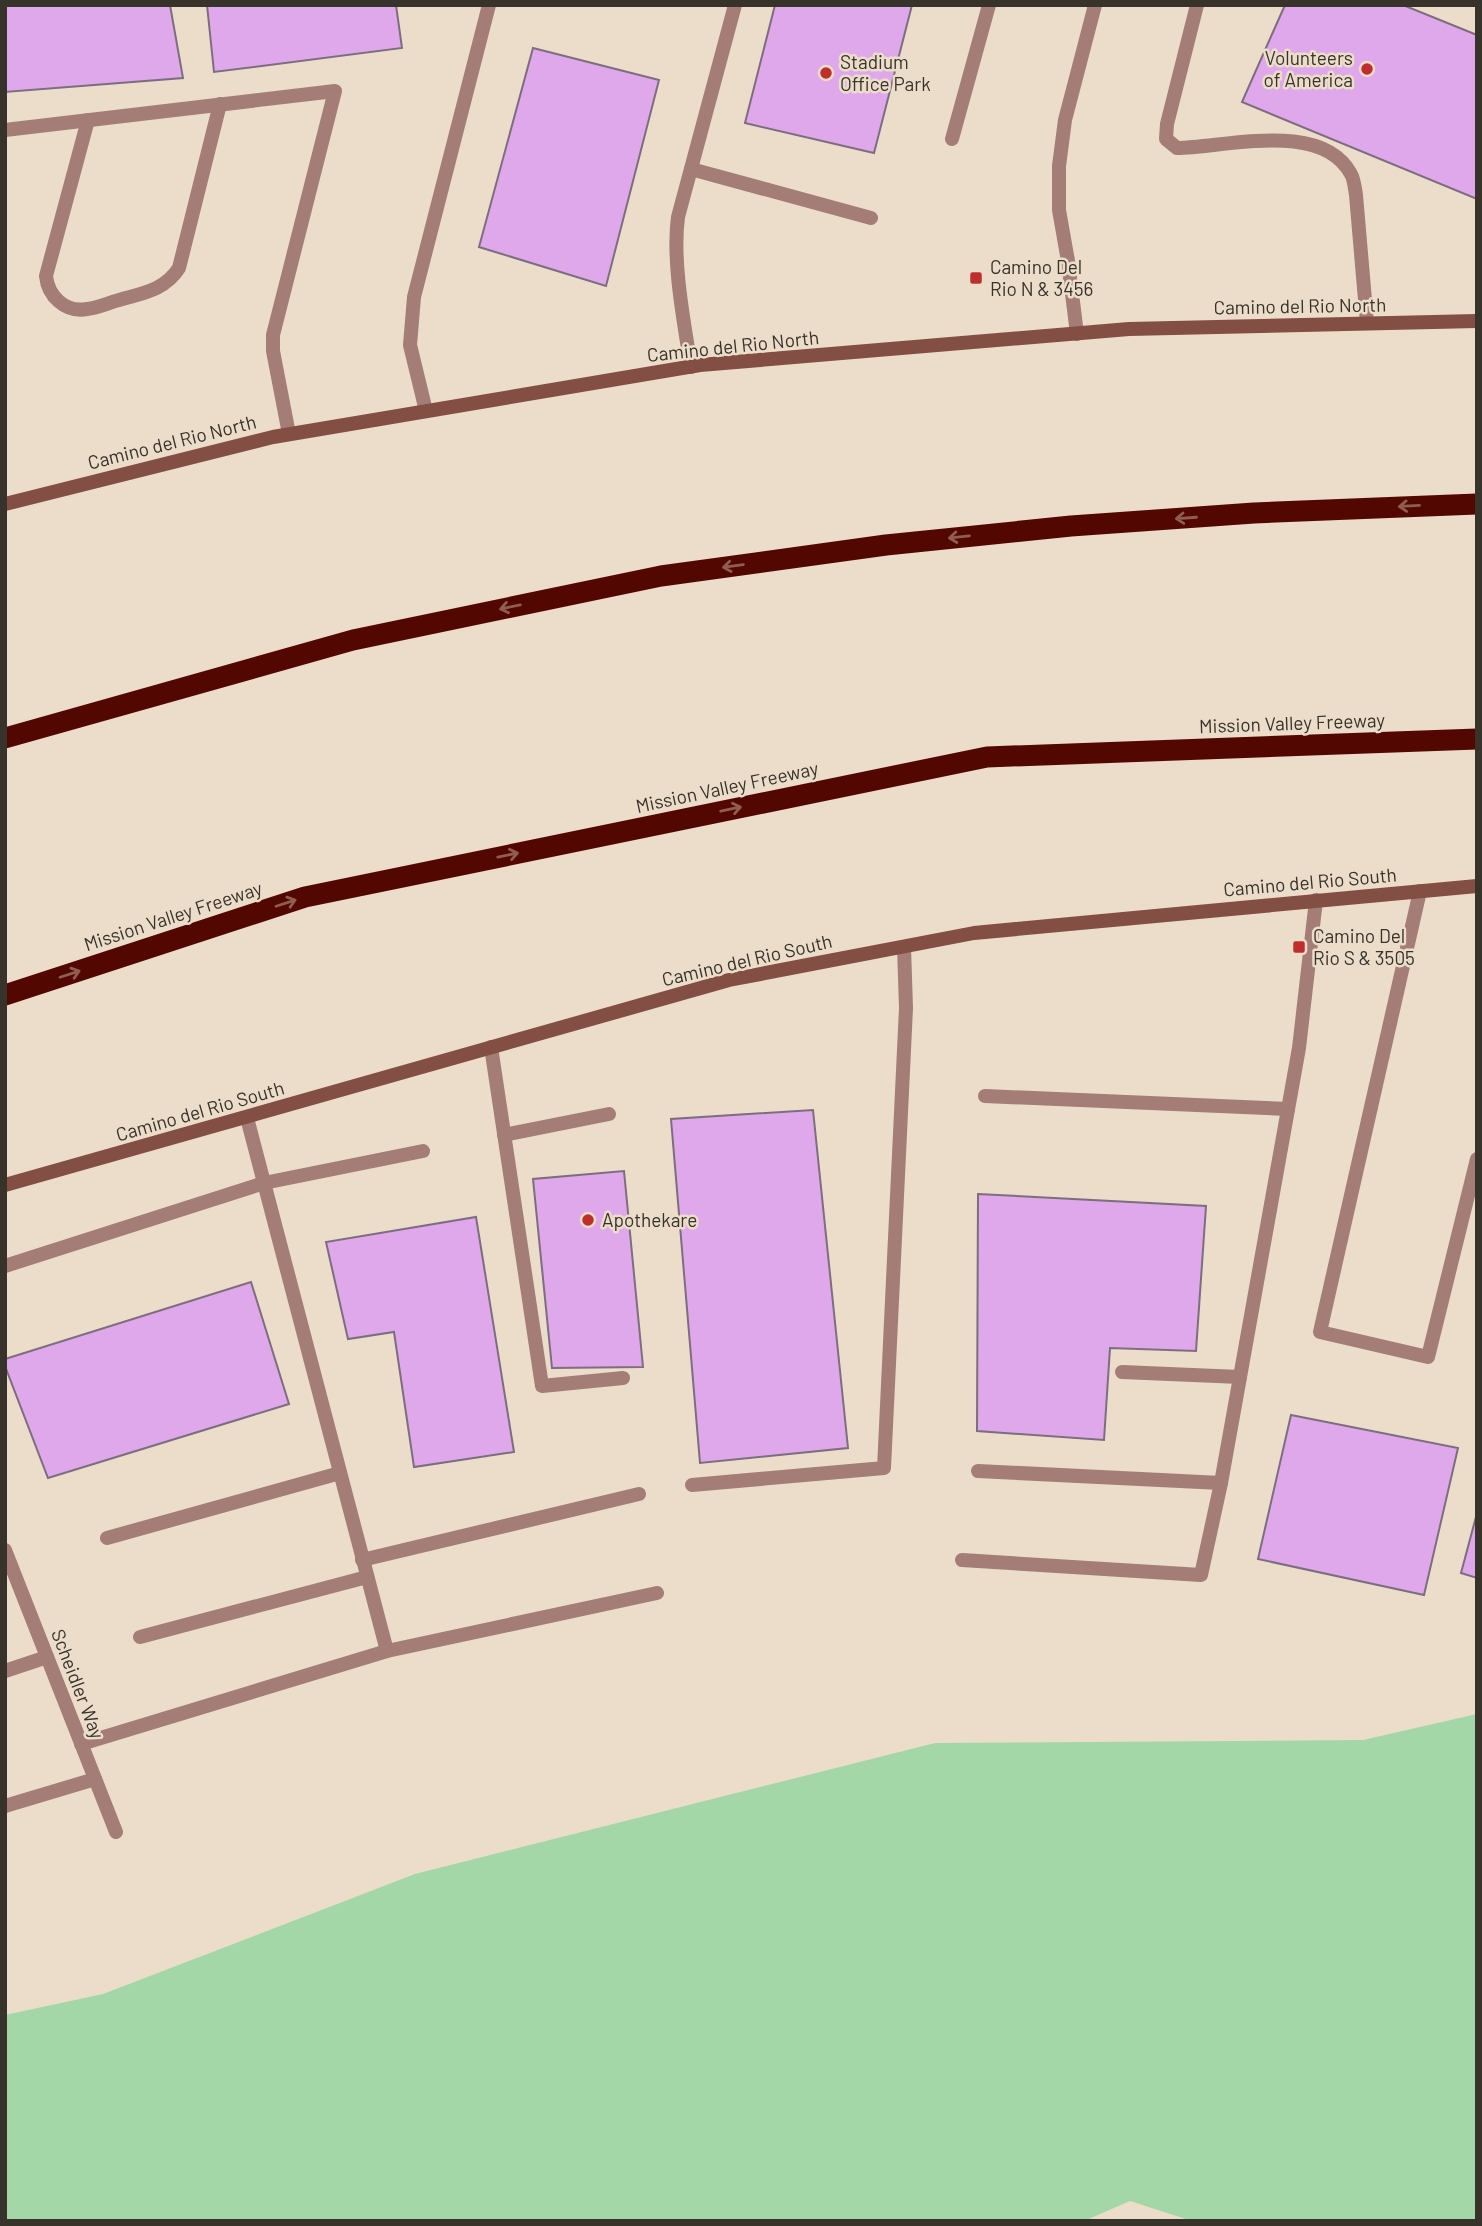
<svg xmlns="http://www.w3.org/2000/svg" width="1482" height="2226" viewBox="0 0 1482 2226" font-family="Barlow,sans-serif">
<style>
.green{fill:#a3d7a8}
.building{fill:#dfa8ea;stroke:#7c6e7f;stroke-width:2}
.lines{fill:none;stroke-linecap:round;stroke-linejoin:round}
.lane{stroke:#a37d76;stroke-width:14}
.street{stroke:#a37d76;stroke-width:14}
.secondary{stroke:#834e44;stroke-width:14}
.highway{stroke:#530701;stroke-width:21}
.oneway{stroke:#905d51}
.poi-dot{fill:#be2f2c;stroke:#ebddc9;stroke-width:2.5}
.labels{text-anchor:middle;stroke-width:5;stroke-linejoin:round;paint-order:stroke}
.poi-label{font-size:19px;fill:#37322a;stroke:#ebddc9;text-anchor:start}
.street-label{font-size:19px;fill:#37322a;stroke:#ebddc9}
</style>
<rect width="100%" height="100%" fill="#ebddc9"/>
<!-- green -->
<polygon class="green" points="1477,1714 1477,2221 1192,2221 1130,2201 1084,2221 5,2221 5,2015 103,1994 415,1874 935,1743 1363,1740"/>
<!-- building -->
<g class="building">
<polygon points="5,5 170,5 183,78 5,92"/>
<polygon points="207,5 396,5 402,48 214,72"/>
<polygon points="775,5 912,5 874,153 745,123"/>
<polygon points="1285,5 1403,5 1477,35 1477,199 1242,102"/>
<polygon points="533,48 659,80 606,286 479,247"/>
<polygon points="813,1110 848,1448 700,1463 671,1119"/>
<polygon points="624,1171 643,1367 552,1368 533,1179"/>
<polygon points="978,1194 1206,1206 1196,1351 1110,1348 1104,1440 977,1431"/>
<polygon points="476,1217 514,1452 414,1467 394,1332 348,1339 326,1242"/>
<polygon points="251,1282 289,1404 48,1478 5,1366 5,1359"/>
<polygon points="1291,1415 1458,1448 1424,1595 1258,1559"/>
<polygon points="1477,1513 1477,1578 1461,1573"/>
</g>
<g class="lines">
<!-- lane -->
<g class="lane">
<path d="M1197 5 1167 124 1166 139 1177 148C1227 147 1322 120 1351 174 1354 179 1355 189 1356 195L1367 323"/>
<path d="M88 120 46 276C48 296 65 313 87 309 98 308 108 303 119 300 143 293 165 290 179 268L220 104"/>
<polyline points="5,130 335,91 273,335 273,351 289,434"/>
<polyline points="952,139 989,5"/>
<polyline points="691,169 871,218"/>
<polyline points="1077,334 1068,261 1059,210 1059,166 1065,120 1095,5"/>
<path d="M691 367C684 322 672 262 678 217L735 5"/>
<polyline points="426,411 410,345 414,297 489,5"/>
<polyline points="1420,891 1320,1332 1428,1357 1477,1159"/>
<polyline points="491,1047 542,1386 623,1378"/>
<polyline points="985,1096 1288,1109"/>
<polyline points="247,1118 387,1651 657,1593"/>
<polyline points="504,1135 609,1114"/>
<polyline points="5,1266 264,1183 423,1151"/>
<polyline points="1122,1372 1240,1377"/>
<polyline points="978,1471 1221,1483"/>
<polyline points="692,1485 884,1468 906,1008 904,947"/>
<polyline points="107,1538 340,1473"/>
<polyline points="362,1560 639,1494"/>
<polyline points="962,1560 1201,1575 1221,1483 1299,1048 1316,900"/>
<polyline points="140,1637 367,1577"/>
<polyline points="5,1671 47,1657"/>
<polyline points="81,1744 387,1651"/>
<polyline points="5,1806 95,1779"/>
</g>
<!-- street -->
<polyline class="street" points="5,1550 116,1832"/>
<!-- secondary -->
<g class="secondary">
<polyline points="5,504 273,437 700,365 1129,329 1477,321"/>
<polyline points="5,1185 729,980 974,933 1477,886"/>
</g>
<!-- highway -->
<g class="highway">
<polyline points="5,738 353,640 661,576 886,545 1071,526 1254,513 1477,504"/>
<polyline points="5,995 305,897 987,757 1477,739"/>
</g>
</g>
<!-- one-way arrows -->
<defs><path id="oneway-shaft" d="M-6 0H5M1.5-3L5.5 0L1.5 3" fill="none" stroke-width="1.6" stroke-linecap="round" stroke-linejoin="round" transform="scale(1.75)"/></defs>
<g class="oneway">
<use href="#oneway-shaft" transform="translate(1409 506) rotate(177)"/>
<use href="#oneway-shaft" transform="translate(1186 518) rotate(176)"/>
<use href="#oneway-shaft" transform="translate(959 537) rotate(174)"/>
<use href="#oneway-shaft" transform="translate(733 566) rotate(172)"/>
<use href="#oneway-shaft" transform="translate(510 607) rotate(168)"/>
<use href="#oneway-shaft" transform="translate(731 809) rotate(-12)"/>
<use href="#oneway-shaft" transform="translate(508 855) rotate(-12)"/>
<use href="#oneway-shaft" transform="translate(286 903) rotate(-18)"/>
<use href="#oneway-shaft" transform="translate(70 974) rotate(-18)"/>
</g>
<!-- markers -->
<g class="poi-dot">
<circle cx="1367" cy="69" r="7"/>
<circle cx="826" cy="73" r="7"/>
<rect x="969" y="271" width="14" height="14" rx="3.5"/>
<rect x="1292" y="940" width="14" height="14" rx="3.5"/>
<circle cx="588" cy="1220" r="7"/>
</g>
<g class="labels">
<!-- poi labels -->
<g class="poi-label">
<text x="1353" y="65" text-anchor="end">Volunteers<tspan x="1353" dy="22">of America</tspan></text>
<text x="840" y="69">Stadium<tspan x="840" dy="22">Office Park</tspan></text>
<text x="990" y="274">Camino Del<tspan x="990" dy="22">Rio N &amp; 3456</tspan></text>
<text x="1313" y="943">Camino Del<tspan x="1313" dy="22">Rio S &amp; 3505</tspan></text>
<text x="602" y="1227">Apothekare</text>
</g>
<!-- street labels -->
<g class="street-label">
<text transform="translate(1300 306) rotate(-1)" y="7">Camino del Rio North</text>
<text transform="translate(733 346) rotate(-6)" y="7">Camino del Rio North</text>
<text transform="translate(172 442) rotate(-14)" y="7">Camino del Rio North</text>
<text transform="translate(1292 723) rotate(-2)" y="7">Mission Valley Freeway</text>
<text transform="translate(727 787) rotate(-12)" y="7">Mission Valley Freeway</text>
<text transform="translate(1310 882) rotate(-5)" y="7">Camino del Rio South</text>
<text transform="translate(173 916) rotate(-18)" y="7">Mission Valley Freeway</text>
<text transform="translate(747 960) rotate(-13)" y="7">Camino del Rio South</text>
<text transform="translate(200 1111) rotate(-16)" y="7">Camino del Rio South</text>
<text transform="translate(78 1684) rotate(69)" y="7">Scheidler Way</text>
</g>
</g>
<!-- border -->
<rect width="1482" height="2226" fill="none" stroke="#37322a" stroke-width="14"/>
</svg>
